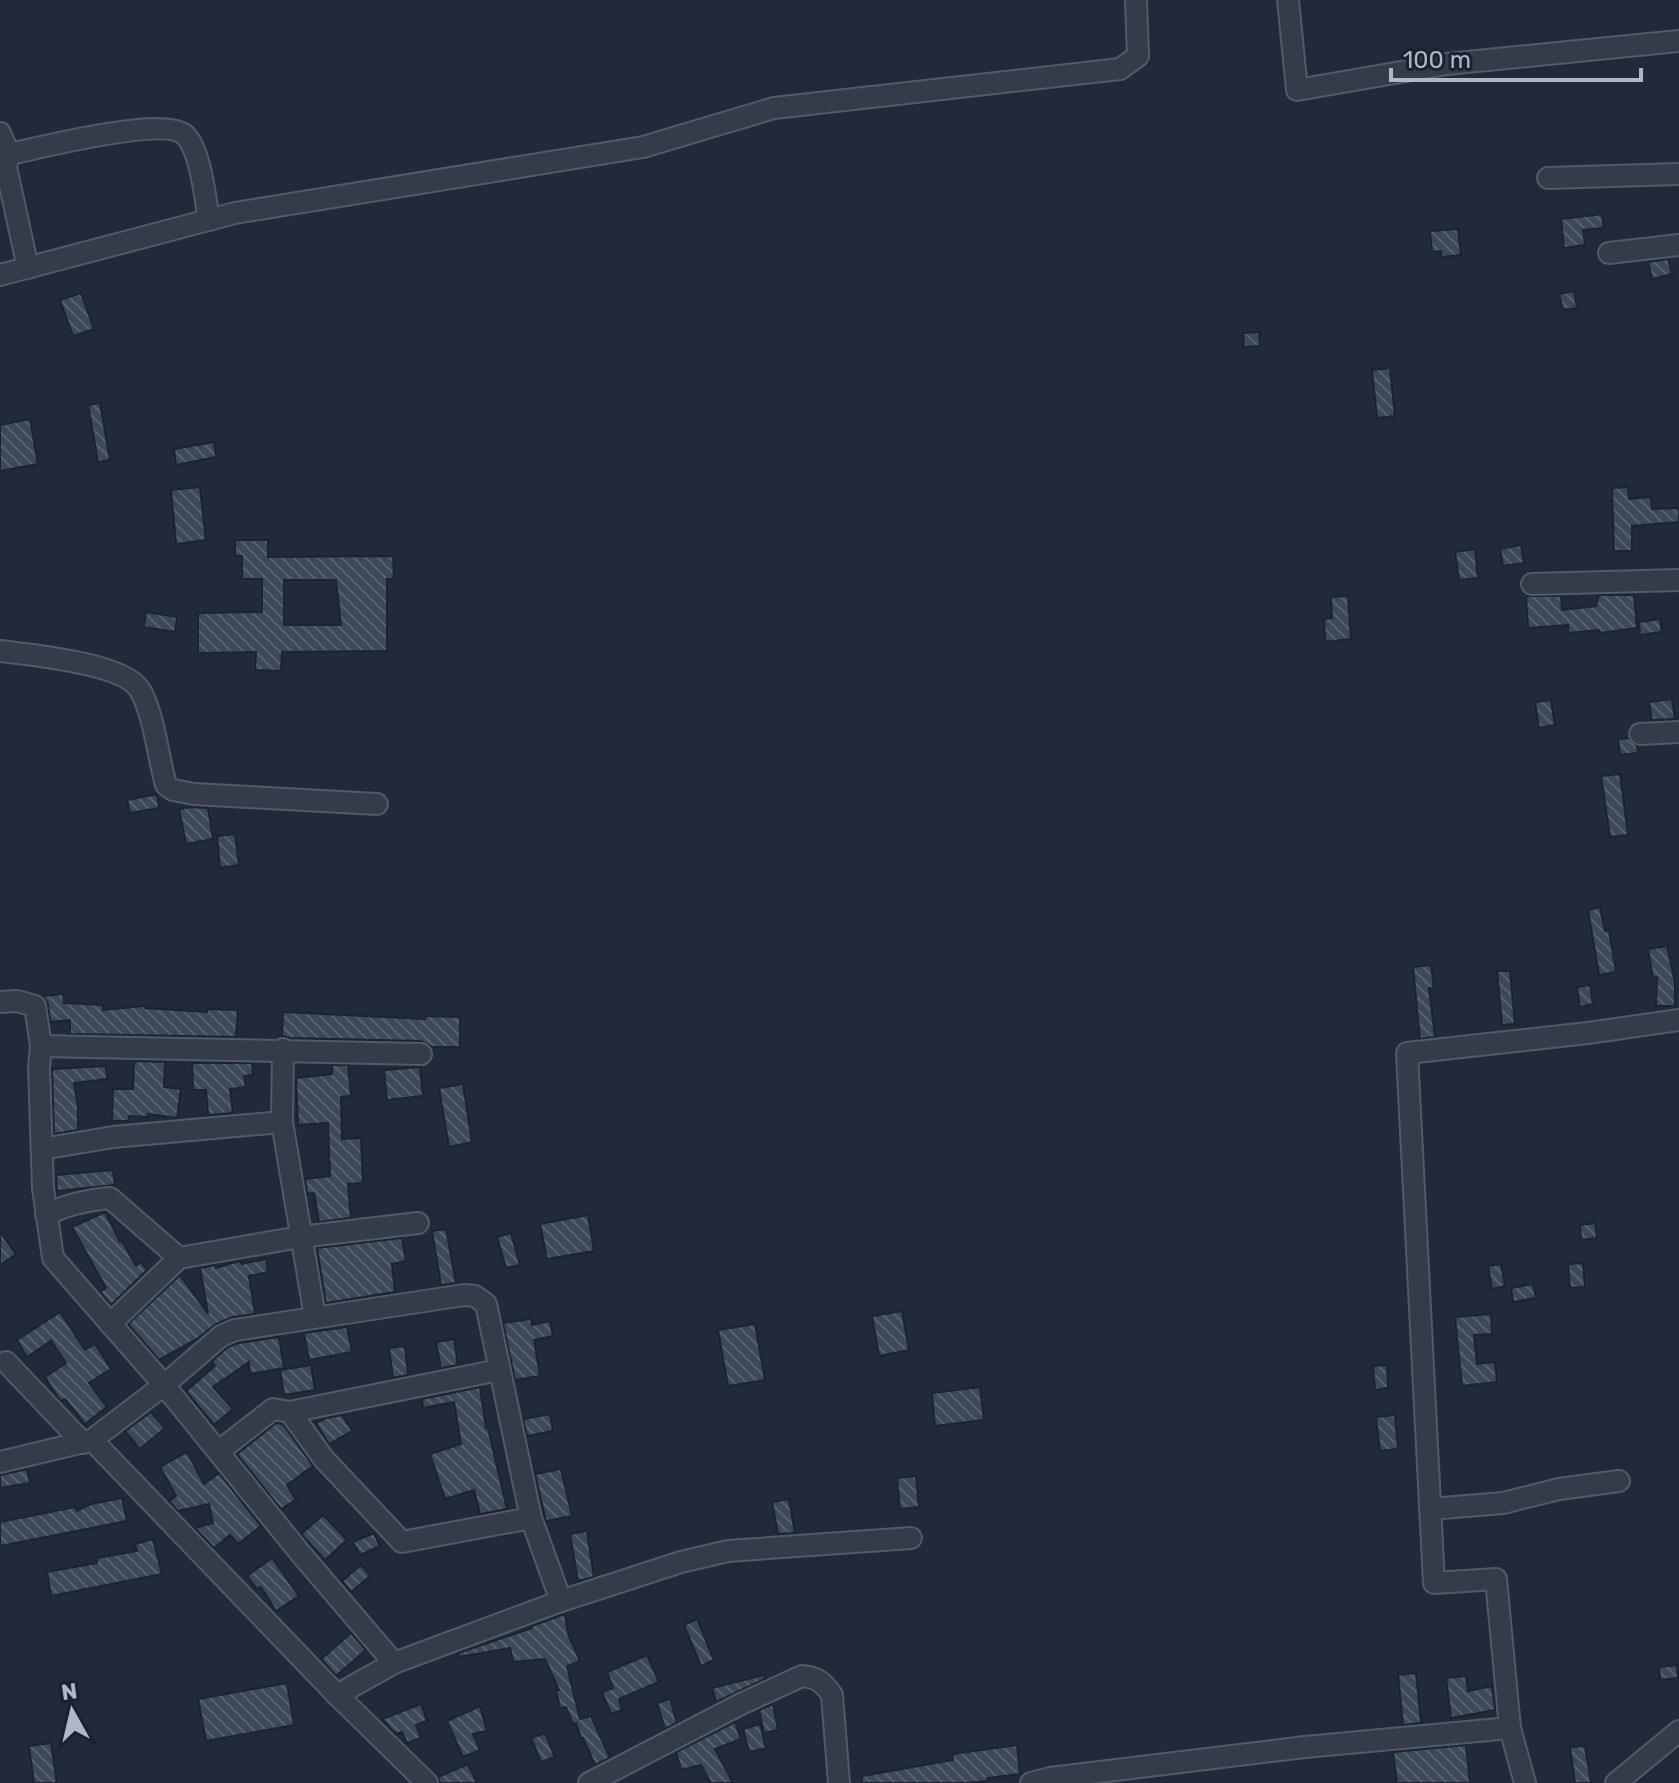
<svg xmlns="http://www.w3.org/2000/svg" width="1679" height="1783" viewBox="0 0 1679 1783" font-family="Rubik,sans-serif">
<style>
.building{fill:url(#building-back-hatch);stroke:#1c2331;stroke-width:2;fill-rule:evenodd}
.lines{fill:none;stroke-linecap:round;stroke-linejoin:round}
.minor-casing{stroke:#525a68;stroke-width:24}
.minor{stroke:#343c4a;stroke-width:20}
</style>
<defs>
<pattern id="building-back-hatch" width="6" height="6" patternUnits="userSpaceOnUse" patternTransform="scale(2)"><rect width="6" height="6" fill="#3d4859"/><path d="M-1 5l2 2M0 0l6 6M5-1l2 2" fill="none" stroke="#56606f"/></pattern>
</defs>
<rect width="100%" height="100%" fill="#212a3a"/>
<!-- building -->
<g class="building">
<polygon points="1602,214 1604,228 1583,230 1585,245 1564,248 1561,219"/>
<polygon points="1458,229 1461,255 1442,257 1441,251 1432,252 1430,231"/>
<polygon points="1668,259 1672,274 1652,279 1648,262"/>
<polygon points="1574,291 1577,308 1563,310 1559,294"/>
<polygon points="81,293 94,329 73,336 60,300"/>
<polygon points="1259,332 1260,346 1244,347 1243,333"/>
<polygon points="1390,368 1395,416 1377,418 1372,370"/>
<polygon points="100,403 110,460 98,462 88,405"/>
<polygon points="30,419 38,464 0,471 0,425"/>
<polygon points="214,442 216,457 176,465 174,449"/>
<polygon points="200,487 206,540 176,544 171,490"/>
<polygon points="1628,487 1629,499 1651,497 1652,509 1679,508 1679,522 1632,526 1632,551 1614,551 1612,488"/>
<path d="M235 540H268V557L393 556 394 579H387V651L282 652 281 671 255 670 256 652 198 653V613L262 612V579H242V556H235ZM284 580H336L341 625H284Z"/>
<polygon points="1521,545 1524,563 1503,566 1500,549"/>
<polygon points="1475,549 1478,578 1459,580 1455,552"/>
<polygon points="1599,595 1634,595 1637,628 1600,633 1599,630 1568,633 1568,625 1528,628 1526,596 1561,596 1562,610 1596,606"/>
<polygon points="1348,596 1351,639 1325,642 1324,619 1332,618 1331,597"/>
<polygon points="146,612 177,617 175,632 144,627"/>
<polygon points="1660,619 1662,632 1640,635 1639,622"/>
<polygon points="1672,699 1675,719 1652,720 1649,702"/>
<polygon points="1551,700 1555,725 1539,728 1535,702"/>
<polygon points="1628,738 1637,746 1638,753 1620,755 1618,739"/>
<polygon points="1620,774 1628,835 1610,837 1601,776"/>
<polygon points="157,794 159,808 130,813 127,800"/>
<polygon points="190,807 208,808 213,839 186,844 179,809"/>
<polygon points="235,834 239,865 220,868 217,836"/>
<polygon points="1600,907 1605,931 1609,930 1616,972 1599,975 1588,910"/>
<polygon points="1667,946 1675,983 1675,1006 1656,1006 1657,977 1653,978 1648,949"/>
<polygon points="1431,965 1434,988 1429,988 1435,1037 1420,1039 1413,967"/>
<polygon points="1497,971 1510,971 1515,1024 1502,1025"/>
<polygon points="1590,985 1593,1004 1580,1007 1577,987"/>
<polygon points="63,994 64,1003 103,1005 103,1010 145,1006 145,1008 207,1012 207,1009 238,1010 236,1037 70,1034 70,1020 50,1022 48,1004 43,996"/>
<polygon points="283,1012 425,1019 425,1016 460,1017 460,1047 432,1047 421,1041 290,1038 282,1036"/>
<polygon points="134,1061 165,1062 164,1087 181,1089 177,1118 148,1114 148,1117 129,1116 129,1121 112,1121 113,1089 133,1089"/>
<polygon points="192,1063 252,1063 253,1075 244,1076 246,1087 230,1089 233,1113 208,1115 206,1090 193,1090"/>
<polygon points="332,1065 348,1065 351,1096 341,1097 342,1139 361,1138 363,1183 348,1184 351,1218 319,1222 314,1193 307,1194 305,1179 330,1176 328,1123 298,1125 296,1078 332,1074"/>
<polygon points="106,1066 107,1079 74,1083 78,1107 78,1130 54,1134 52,1069"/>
<polygon points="420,1067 423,1096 387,1100 384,1070"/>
<polygon points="463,1084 472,1142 449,1147 439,1088"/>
<polygon points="113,1170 115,1185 57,1191 56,1175"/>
<polygon points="105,1212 120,1242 122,1241 136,1266 141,1262 147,1270 111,1305 100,1292 106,1288 72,1227"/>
<polygon points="588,1215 594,1251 547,1259 540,1224"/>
<polygon points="1595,1223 1597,1238 1581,1240 1580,1225"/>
<polygon points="446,1229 456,1283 441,1285 432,1231"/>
<polygon points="0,1232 16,1254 0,1265"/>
<polygon points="511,1233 520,1265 506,1268 497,1237"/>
<polygon points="402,1238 406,1261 392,1264 395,1292 326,1303 317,1248"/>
<polygon points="266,1259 268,1272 249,1276 255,1314 233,1317 216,1324 197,1339 159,1360 128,1324 180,1275 208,1314 200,1268 216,1265 216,1268 239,1261 242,1264"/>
<polygon points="1583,1263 1585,1287 1570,1288 1568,1264"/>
<polygon points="1501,1264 1505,1286 1492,1289 1488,1266"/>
<polygon points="1533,1284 1536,1298 1513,1302 1511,1288"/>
<polygon points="902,1311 909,1350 879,1356 872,1316"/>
<polygon points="60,1312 85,1350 95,1344 111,1369 89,1383 107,1407 85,1424 65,1399 61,1401 59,1399 45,1377 66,1363 51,1341 27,1357 17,1340"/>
<polygon points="1491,1314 1492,1334 1474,1335 1477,1364 1495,1362 1497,1382 1462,1386 1455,1317"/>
<polygon points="531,1319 532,1325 550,1321 553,1336 534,1340 540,1376 515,1380 503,1323"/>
<polygon points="755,1324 765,1380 728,1386 718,1330"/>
<polygon points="347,1327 352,1352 309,1360 304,1333"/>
<polygon points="279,1337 284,1368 250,1374 249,1362 213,1387 233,1409 214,1425 186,1391 215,1366 212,1361 228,1347 239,1343"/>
<polygon points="454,1339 458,1365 441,1368 436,1342"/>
<polygon points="405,1346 408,1375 393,1378 389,1348"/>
<polygon points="311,1365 315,1390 284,1395 280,1370"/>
<polygon points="1387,1365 1388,1388 1375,1390 1373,1366"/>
<polygon points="480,1387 486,1428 488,1428 507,1509 480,1514 474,1490 445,1499 430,1454 461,1444 454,1402 423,1408 422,1399"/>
<polygon points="980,1387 984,1420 935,1426 932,1393"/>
<polygon points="151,1412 165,1428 140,1449 125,1431"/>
<polygon points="550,1414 553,1431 527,1436 523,1419"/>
<polygon points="342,1415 352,1431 329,1444 316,1423 326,1418"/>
<polygon points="1395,1415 1398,1449 1380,1451 1376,1417"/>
<polygon points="276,1423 283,1424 313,1466 287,1485 296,1500 281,1509 237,1454"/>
<polygon points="187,1452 204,1484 219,1473 261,1526 238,1544 230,1535 214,1548 195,1528 213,1523 209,1504 178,1511 169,1501 176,1496 160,1467"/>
<polygon points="27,1469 30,1483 0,1488 0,1475"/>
<polygon points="561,1469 572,1516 546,1521 535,1474"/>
<polygon points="916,1476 919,1507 900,1509 897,1478"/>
<polygon points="122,1498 127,1521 0,1546 0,1522 75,1507 77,1511 91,1504"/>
<polygon points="789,1499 795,1533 778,1534 772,1502"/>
<polygon points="323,1515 347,1540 325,1560 301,1534"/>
<polygon points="587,1531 594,1577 578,1581 570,1534"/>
<polygon points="374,1533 380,1546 360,1555 353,1542"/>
<polygon points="153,1539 162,1574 51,1596 47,1572 97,1563 97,1558 137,1551 135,1544"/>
<polygon points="272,1558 299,1596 276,1611 261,1587 257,1589 247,1576"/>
<polygon points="361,1565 370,1576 351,1592 342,1581"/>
<polygon points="565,1614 568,1634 580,1661 567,1666 580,1719 591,1716 610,1758 595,1765 583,1738 581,1738 576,1723 573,1724 566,1707 560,1708 556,1690 559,1690 545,1659 513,1662 510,1648 459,1657 458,1653 532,1628 532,1626"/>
<polygon points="697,1619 714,1660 701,1666 684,1625"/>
<polygon points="351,1633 366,1650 336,1676 321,1659"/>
<polygon points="647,1655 659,1682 619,1699 622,1710 611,1714 602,1692 613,1688 607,1672"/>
<polygon points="1677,1665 1678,1678 1660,1680 1659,1667"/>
<polygon points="1416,1673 1421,1723 1403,1725 1398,1675"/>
<polygon points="764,1675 765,1679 716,1702 712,1688"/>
<polygon points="1466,1676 1468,1691 1492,1686 1495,1710 1451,1718 1446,1678"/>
<polygon points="287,1683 294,1725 206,1741 198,1699"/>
<polygon points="670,1699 677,1723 665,1729 657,1703"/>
<polygon points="421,1704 427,1721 416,1725 421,1738 407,1743 402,1732 396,1734 382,1719"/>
<polygon points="773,1704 778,1730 764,1733 759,1710"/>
<polygon points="480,1706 487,1731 473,1734 480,1750 463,1757 447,1721"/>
<polygon points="735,1722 741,1739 715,1749 733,1783 711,1783 701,1765 681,1770 676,1752"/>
<polygon points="760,1724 766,1748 749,1752 743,1729"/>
<polygon points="545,1733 555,1757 541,1762 531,1738"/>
<polygon points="51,1743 57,1783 34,1783 29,1746"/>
<polygon points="1017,1745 1020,1774 987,1778 988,1781 967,1783 862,1783 862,1776 953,1760 952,1754"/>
<polygon points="1466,1745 1470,1783 1397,1783 1393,1752"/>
<polygon points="1585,1746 1591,1783 1575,1783 1570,1747"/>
<polygon points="468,1764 477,1783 440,1783 438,1777"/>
</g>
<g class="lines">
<!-- minor casing -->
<g class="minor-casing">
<g id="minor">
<polyline points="1288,0 1297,90 1447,64 1679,41"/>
<polyline points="0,133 9,154 6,167 28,268"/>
<path d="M9 154C39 148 167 115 186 136 201 153 205 197 209 220"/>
<polyline points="1548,178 1679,174"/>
<polyline points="1609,253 1679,245"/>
<polyline points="0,275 235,213 643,147 774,108 1120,69 1138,56 1136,0"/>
<polyline points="1532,584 1679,580"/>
<path d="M0 651C31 655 124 663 140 690 154 714 158 757 166 785L173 790 194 794 377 804"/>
<polyline points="1640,734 1679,732"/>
<polyline points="0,1002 17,1001 35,1006 41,1046 39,1068 43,1188 53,1258 164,1385 301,1554 394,1663"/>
<polyline points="41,1046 421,1054"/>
<polyline points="283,1049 282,1122 315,1317"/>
<polyline points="42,1149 113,1137 282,1122"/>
<path d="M46 1215C67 1204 87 1200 110 1198L179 1258"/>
<polyline points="110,1324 179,1258 300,1237 418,1223"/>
<polyline points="6,1362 83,1443"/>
<polyline points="290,1412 324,1459 402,1542 531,1518"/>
<polyline points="219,1451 273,1409 290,1412 499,1370"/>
<polyline points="0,1462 92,1440 164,1385 221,1336 235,1330 464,1295 475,1296 486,1304 531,1518 561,1601 394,1663 337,1695 92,1440"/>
<polyline points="1430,1509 1503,1503 1559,1489 1619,1481"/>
<polyline points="561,1601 681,1562 728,1551 911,1538"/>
<polyline points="337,1695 427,1783"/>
<path d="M589 1783 741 1704 802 1676C817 1677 824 1683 832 1695L839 1783"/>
<polyline points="1031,1783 1050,1778 1305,1747 1510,1728"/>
<polyline points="1525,1783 1510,1728 1496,1579 1434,1583 1407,1053 1588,1033 1679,1020"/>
<polyline points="1616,1783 1679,1731"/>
</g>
</g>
<!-- minor -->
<use href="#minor" class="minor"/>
</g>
<!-- north arrow -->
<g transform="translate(72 1711) rotate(352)" stroke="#1a212f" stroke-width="6" paint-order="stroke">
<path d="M0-6L14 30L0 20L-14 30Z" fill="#afb7c6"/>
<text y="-12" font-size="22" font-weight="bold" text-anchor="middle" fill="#afb7c6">N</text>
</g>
<!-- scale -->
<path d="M1391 68v12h250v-12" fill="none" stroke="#afb7c6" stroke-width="4"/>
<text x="1403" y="68" font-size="24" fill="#afb7c6" stroke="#1a212f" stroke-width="6" paint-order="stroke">100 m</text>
</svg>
